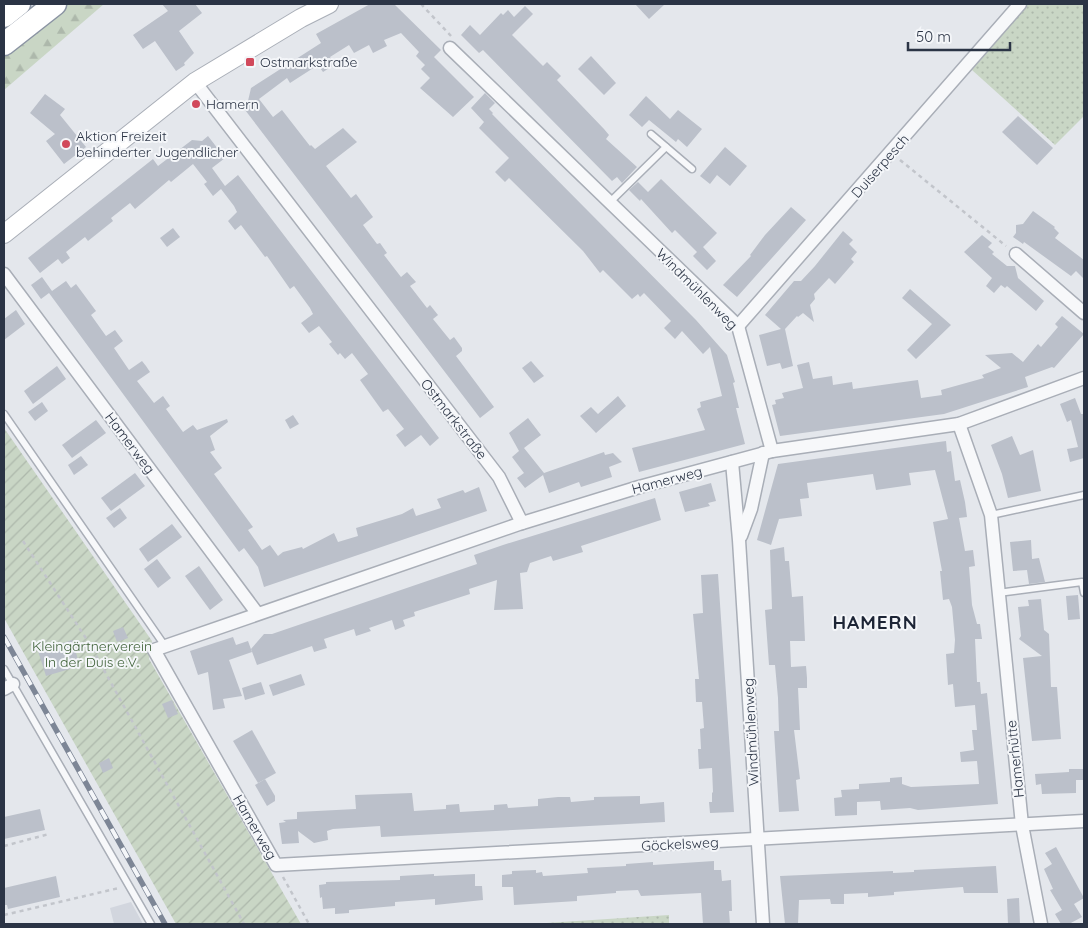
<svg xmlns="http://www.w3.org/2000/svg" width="1088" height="928" viewBox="0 0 1088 928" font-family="Quicksand,sans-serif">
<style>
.built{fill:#d2d6de}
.grass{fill:url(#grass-dots)}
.forest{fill:url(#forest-firs)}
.garden{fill:url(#garden-furrows)}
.building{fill:#bbc0ca}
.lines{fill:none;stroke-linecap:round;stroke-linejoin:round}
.lane-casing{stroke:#a9aeb7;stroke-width:9}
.street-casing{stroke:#a9aeb7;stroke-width:15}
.secondary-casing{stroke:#a9aeb7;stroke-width:20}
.highway-casing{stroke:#8b94a3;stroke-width:25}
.path{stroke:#c2c5cb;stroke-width:2.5;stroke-dasharray:4 4;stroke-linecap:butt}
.lane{stroke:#f7f8fa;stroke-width:6}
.street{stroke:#f7f8fa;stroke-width:12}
.secondary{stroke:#fff;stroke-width:18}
.highway{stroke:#fff;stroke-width:22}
.rail-casing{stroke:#7d8696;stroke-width:5.5}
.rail{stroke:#f4f6f9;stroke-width:4;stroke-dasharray:11;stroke-linecap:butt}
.poi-dot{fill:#d1495b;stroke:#f4f6f9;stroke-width:2}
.labels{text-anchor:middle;stroke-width:4;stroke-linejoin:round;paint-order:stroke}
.poi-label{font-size:14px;fill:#2b3445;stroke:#f4f6f9;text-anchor:start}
.street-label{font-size:14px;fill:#2b3445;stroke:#f4f6f9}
.park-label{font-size:14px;fill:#3f6138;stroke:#f4f6f9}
.district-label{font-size:19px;font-weight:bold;letter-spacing:1px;fill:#1d2536;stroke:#f4f6f9}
</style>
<defs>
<pattern id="grass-dots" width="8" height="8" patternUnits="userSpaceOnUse" patternTransform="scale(1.25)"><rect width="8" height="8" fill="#c9d6c5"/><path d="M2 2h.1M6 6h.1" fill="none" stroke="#adb8ab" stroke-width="1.8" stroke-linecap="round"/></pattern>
<pattern id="forest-firs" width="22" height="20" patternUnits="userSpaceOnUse" patternTransform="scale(1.25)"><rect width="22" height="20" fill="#c9d6c5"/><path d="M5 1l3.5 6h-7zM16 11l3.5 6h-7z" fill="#adb8ab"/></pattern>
<pattern id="garden-furrows" width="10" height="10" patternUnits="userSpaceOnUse" patternTransform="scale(1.25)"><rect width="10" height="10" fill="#c9d6c5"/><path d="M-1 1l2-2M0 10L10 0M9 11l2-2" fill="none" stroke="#adb8ab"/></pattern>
</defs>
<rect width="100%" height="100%" fill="#e4e7ec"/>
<!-- built -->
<polygon class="built" points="131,902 143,924 114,924 110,908"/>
<!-- grass -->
<g class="grass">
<polygon points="1027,4 1084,4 1084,116 1055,145 972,70"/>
<polygon points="669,915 669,924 531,924"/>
</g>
<!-- forest -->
<polygon class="forest" points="66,4 104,4 4,90 4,49"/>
<!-- garden -->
<polygon class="garden" points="4,428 152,641 149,659 301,924 176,924 4,618"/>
<!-- building -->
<g class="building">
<polygon points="162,4 195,4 202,13 179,31 194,53 184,63 185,65 176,71 155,41 143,49 133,35 168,11"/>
<polygon points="370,4 394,4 441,50 434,57 474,97 453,117 420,88 430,78 421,69 425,65 416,56 419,52 401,33 384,40 387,46 373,53 369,45 354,53 349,45 330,57 334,65 323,72 318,65 290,83 287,78 259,99 273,117 282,110 310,146 311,145 315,149 343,128 357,142 326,166 351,198 356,194 373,217 363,225 377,244 380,243 387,253 384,255 401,277 407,272 416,282 410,286 427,308 430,305 438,315 433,319 450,340 454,337 462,348 462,351 456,356 494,407 480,418 242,106 248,101 251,88 321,43 316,34"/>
<polygon points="635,4 665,4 649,19"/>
<polygon points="525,6 533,14 512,35 543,66 547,62 561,76 557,80 604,129 609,135 606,139 637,167 622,183 617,177 612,181 483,50 479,53 461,35 470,25 480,35 501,13 503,15 508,10 514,17"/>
<polygon points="591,56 616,83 604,95 578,69"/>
<polygon points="485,93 495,103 489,109 493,113 492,114 696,320 727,355 735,382 733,383 739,408 736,408 745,444 639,472 632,448 705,430 697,409 701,407 700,402 722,396 710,347 703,354 682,331 675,339 664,328 671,321 644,293 640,297 638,294 632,299 603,270 600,273 583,251 509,178 505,182 495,172 509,158 479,128 484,122 471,108"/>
<polygon points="45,94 65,109 60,115 86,147 64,164 46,141 55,134 30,113"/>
<polygon points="646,96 670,119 678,110 702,129 687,147 678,139 676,142 649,120 642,127 629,115"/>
<polygon points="1018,116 1053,148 1037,165 1002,132"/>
<polygon points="208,136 225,158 212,168 225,186 238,175 439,438 430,446 421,435 405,447 396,435 404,429 388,409 383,412 360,380 368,374 352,353 345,359 340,353 338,355 329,344 332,342 319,326 309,333 301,323 313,314 310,308 294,286 290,289 267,256 265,257 241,225 235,230 228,221 237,212 234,206 221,189 213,196 204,184 207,182 193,164 171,182 169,180 135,209 130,203 111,218 113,221 88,241 85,237 66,252 70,258 62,264 58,259 40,273 28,258 153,159 158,166 192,140 202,141"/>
<polygon points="725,147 747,166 730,186 717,175 710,184 700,176"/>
<polygon points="661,179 717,233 703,247 716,261 707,270 693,256 697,252 675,230 672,233 641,199 640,201 629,190 638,182 648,192"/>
<polygon points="791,207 806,220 737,297 723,285 751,256 750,255 765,235"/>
<polygon points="1033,211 1055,227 1054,228 1059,233 1055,238 1084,260 1084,279 1076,271 1071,276 1024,242 1023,244 1013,237 1016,233 1016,225 1023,224"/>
<polygon points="173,228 180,237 167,247 160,238"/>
<polygon points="843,231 853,240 849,244 857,252 851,259 854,262 835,284 829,278 814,294 815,299 810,305 814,322 803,313 798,317 797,316 785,329 793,366 782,369 780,363 767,366 759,335 781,329 765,315 794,281 801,281 815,266"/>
<polygon points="982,235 992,243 988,247 994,252 992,254 1007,266 1015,266 1018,278 1044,301 1036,311 1007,286 1005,288 1001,285 994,293 986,286 992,278 964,252"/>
<polygon points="42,277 52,291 66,281 71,288 76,284 96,311 91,315 106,336 115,330 123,341 114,348 129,370 142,361 146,366 150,372 137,381 154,403 163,396 170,406 166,409 183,432 193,425 197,430 227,419 228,422 210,436 215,450 210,452 222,468 214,474 253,527 248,530 262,550 270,545 278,556 283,552 302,547 303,549 334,533 338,542 358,536 356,528 402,514 413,508 416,516 441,508 437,499 463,490 465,493 479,487 487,511 264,587 258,567 244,548 239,552 49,293 41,299 31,285"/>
<polygon points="910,289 951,325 916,359 907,350 932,324 902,298"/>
<polygon points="16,310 25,324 4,340 4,319"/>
<polygon points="1062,316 1084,334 1054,368 1052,367 1025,377 1028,387 944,414 780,436 772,405 776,404 775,400 784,398 782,393 803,388 797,365 809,362 813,379 832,376 833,385 852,382 853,389 918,380 921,398 942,395 941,390 984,378 982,375 1001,368 985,355 1012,353 1023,362 1038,344 1041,347 1058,327 1055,324"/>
<polygon points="531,361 544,376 534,383 522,368"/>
<polygon points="57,366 66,379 33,404 24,391"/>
<polygon points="618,396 626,406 596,433 580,416 591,407 598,414"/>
<polygon points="1075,398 1081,414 1084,414 1084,458 1070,462 1067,449 1078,447 1071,420 1067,422 1060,404"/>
<polygon points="42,402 48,411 35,421 28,412"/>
<polygon points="293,415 299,424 290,429 285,420"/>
<polygon points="528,418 541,435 524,448 544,473 604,452 605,455 613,453 622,462 609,467 612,477 581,487 579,482 549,493 543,475 525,488 517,478 524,473 512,457 519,451 509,433"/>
<polygon points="96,420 106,433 72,458 62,445"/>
<polygon points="1012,436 1020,455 1033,450 1041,491 1008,498 1002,474 991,445"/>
<polygon points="946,441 947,452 951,451 955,481 960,480 965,502 967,517 959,518 965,551 973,550 975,566 969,567 972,605 977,624 980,624 982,639 975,639 977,682 980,682 981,694 987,693 998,804 918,810 910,808 881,810 880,801 857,802 857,815 835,816 834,798 842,797 841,790 859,789 859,784 890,782 890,778 902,777 902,784 911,787 979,784 977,761 961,762 960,752 974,750 972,730 977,730 975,705 955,707 953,684 948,685 946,654 954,653 955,640 952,607 949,599 943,600 940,571 942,571 933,522 948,519 935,470 909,473 911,485 876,490 873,474 807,483 809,498 800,499 802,516 779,519 771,545 757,540 778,464"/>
<polygon points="81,456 88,465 74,475 68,465"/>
<polygon points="135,473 145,486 111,511 101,498"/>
<polygon points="711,483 716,501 708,503 710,506 685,512 679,492"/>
<polygon points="655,498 661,520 581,546 583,552 553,561 551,556 530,563 527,572 520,573 523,609 494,610 497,580 469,589 470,594 414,612 415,616 403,620 405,626 395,630 392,620 369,628 371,631 356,636 354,629 324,639 327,648 314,652 312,646 257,665 251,649 264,634 272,634 477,564 474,555 503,545"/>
<polygon points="120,508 127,518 114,528 106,518"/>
<polygon points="172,524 182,537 148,562 139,549"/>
<polygon points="1031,540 1032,559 1039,558 1045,582 1029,584 1027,570 1013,571 1010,542"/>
<polygon points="784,547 785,561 789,561 792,597 803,596 805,641 790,641 791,667 806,666 807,678 807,688 798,688 800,730 794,730 800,779 796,780 799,811 779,812 774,731 779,731 778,698 775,665 769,665 765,610 772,609 770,550"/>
<polygon points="157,559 171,578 158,588 144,569"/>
<polygon points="199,566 223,600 210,610 185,576"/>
<polygon points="718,574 734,812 710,813 709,802 712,802 712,793 713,792 712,768 699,769 698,749 701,749 700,729 704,728 702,702 696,702 695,679 699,679 693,614 703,613 701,575"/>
<polygon points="1078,595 1080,619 1068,620 1066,596"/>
<polygon points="1041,599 1044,630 1049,634 1051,687 1057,687 1061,739 1032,741 1023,658 1042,656 1019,639 1021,636 1018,607 1029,606 1028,600"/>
<polygon points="123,627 128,638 117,642 113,631"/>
<polygon points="233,637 236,645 248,641 252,652 229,660 242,696 223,699 225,708 213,710 208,672 198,675 190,651"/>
<polygon points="72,640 80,666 46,676 38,651"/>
<polygon points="301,674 305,685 273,696 269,685"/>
<polygon points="261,682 265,694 245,700 242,688"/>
<polygon points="172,700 178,714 168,718 162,704"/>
<polygon points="252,730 276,773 258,783 233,741"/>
<polygon points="109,758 113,768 103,773 99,763"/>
<polygon points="1069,769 1084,769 1084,780 1076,780 1076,793 1042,794 1041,784 1036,785 1035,774 1069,772"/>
<polygon points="265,779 275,796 275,801 267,806 255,785"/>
<polygon points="412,793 414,811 446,809 446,805 459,804 460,812 494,810 494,805 507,804 508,808 538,806 538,799 558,797 570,797 571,802 594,800 594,797 640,796 640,804 664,802 665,822 381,837 380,826 333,829 327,831 328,840 314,843 298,831 299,843 282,844 279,823 286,822 283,820 297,819 297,812 356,809 355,795"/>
<polygon points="40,809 45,830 4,839 4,817"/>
<polygon points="1056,847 1084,898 1074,904 1082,917 1069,924 1061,924 1055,914 1062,910 1050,890 1053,889 1044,869 1052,864 1045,853"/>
<polygon points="714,861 714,870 721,870 722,881 731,880 732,911 729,911 730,924 703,924 701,893 641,896 638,890 616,891 616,893 577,896 577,901 514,905 513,887 502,887 502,875 512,874 512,871 536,870 536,873 542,872 543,876 588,873 587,868 626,866 626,864 653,862 653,865"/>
<polygon points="996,866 998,893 964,893 963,887 894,892 894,895 868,897 868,893 844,894 844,904 831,904 830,899 799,900 798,924 785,924 780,876 893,871 893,873 914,872 914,870"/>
<polygon points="434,874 434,876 475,874 475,886 482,886 483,900 435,905 435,899 395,902 395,906 349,910 349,913 335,914 335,908 323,909 322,897 320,898 319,885 326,884 326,882 400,880 400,876"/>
<polygon points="56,876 60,897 8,909 7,905 4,905 4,888"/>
<polygon points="1019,898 1020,924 1008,924 1007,899"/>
</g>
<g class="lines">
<!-- lane casing -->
<g class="lane-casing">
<g id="lane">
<polyline points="651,134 692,169"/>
<polyline points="609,203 666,147"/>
<polyline points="4,414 165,646"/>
<polyline points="991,515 1084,495"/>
<polyline points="998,593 1082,582 1084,593"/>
<polyline points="4,669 151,924"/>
</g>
</g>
<!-- street casing -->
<g class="street-casing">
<g id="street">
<polyline points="450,48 738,326 772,451"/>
<polyline points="195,82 499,477 522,523"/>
<polyline points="1016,254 1084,313"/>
<polyline points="4,274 257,613"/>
<polyline points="738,326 1020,4"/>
<polyline points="1084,378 959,424 772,451 639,487 519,524 154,650 276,865 1084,821"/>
<polyline points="959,424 991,515 1022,825 1041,924"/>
<polyline points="732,462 739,540 763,924"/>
<polyline points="741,536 751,509 763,453"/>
<polyline points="4,689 13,684"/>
</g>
</g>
<!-- secondary casing -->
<g class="secondary-casing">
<polyline id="secondary" points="4,234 195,82 301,18 329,4"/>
</g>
<!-- highway casing -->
<g class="highway-casing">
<g id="highway">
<polyline points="4,16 19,4"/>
<polyline points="4,44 55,4"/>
</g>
</g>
<!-- path -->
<g class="path">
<polyline points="421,4 451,36"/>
<polyline points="900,160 1006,246"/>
<polyline points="23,541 89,643 244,924"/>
<polyline points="4,846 49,834"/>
<polyline points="283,877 309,924"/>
<polyline points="4,915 119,888"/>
</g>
<!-- lane -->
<use href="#lane" class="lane"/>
<!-- street -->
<use href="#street" class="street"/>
<!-- secondary -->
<use href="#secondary" class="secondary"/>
<!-- highway -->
<use href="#highway" class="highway"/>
<!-- rail casing -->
<g class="rail-casing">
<polyline id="rail" points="4,637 165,924"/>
</g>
<!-- rail -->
<use href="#rail" class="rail"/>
</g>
<!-- markers -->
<g class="poi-dot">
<rect x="245" y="57" width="10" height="10" rx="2.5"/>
<circle cx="196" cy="104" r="5"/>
<circle cx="66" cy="144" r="5"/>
</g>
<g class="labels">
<!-- poi labels -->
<g class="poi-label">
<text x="260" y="67">Ostmarkstraße</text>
<text x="206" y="109">Hamern</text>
<text x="76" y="141">Aktion Freizeit<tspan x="76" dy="16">behinderter Jugendlicher</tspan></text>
</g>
<!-- street labels -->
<g class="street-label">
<text transform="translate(880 166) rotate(-49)" y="5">Duiserpesch</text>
<text transform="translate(697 289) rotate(45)" y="5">Windmühlenweg</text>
<text transform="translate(454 419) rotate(52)" y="5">Ostmarkstraße</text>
<text transform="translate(130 443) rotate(53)" y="5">Hamerweg</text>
<text transform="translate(667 480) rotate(-15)" y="5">Hamerweg</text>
<text transform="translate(751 732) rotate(-93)" y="5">Windmühlenweg</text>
<text transform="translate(1015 759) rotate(-96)" y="5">Hamerhütte</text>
<text transform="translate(255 827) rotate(60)" y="5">Hamerweg</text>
<text transform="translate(680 844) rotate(-3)" y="5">Göckelsweg</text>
</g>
<!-- park labels -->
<g class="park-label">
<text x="92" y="651">Kleingärtnerverein<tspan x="92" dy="16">In der Duis e.V.</tspan></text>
</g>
<!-- district labels -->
<g class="district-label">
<text x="875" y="629">HAMERN</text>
</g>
</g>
<!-- border -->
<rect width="1088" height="928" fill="none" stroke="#2b3445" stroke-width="10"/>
<!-- scale -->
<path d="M908 42v8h102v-8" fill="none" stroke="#2b3445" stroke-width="2.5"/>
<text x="916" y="42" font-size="15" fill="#2b3445" stroke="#f4f6f9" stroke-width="4" paint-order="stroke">50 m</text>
</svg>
